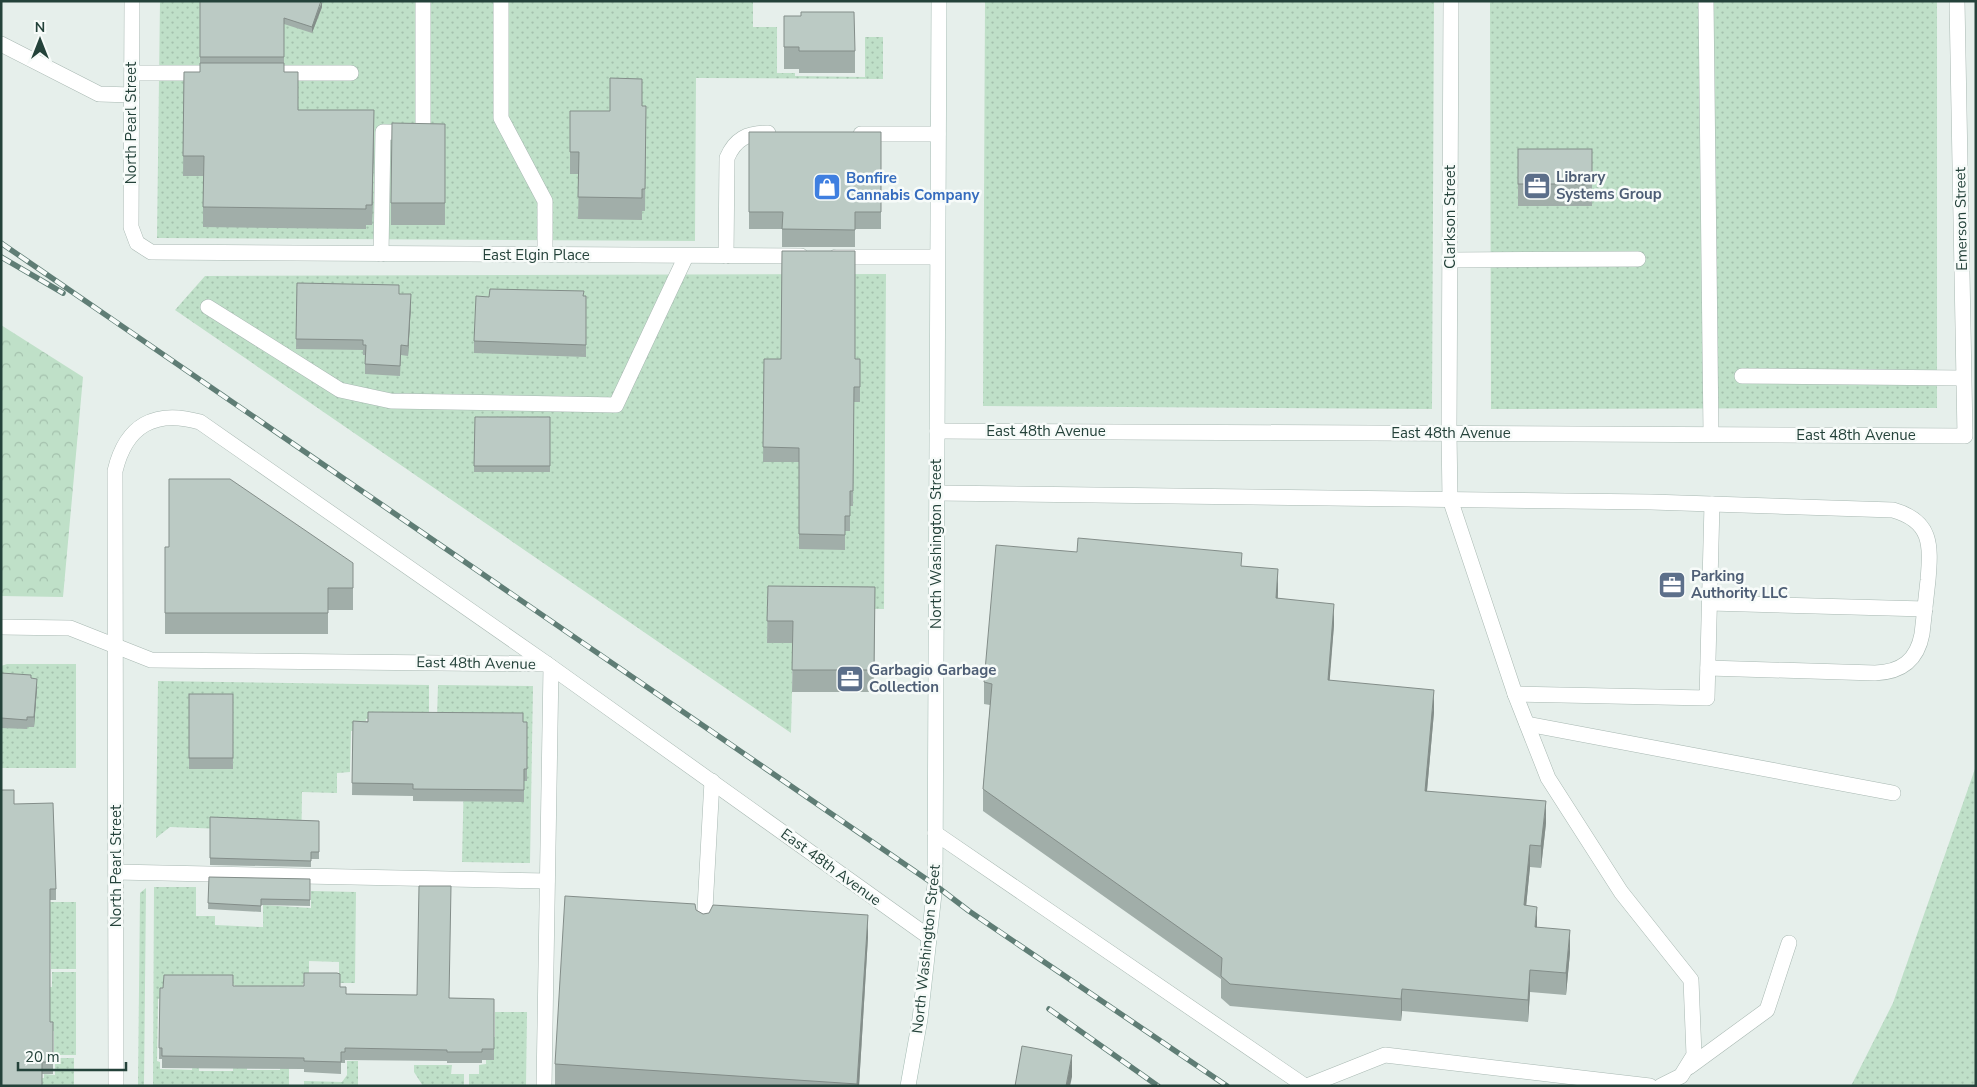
<svg xmlns="http://www.w3.org/2000/svg" width="1977" height="1087" viewBox="0 0 1977 1087" font-family="'Nunito Sans',sans-serif">
<style>
.grass{fill:url(#grass-dots)}
.forest{fill:url(#forest-crowns)}
.lines{fill:none;stroke-linecap:round;stroke-linejoin:round}
.service-casing{stroke:#a8b8b2;stroke-width:16}
.minor-casing{stroke:#a8b8b2;stroke-width:16}
.secondary-casing{stroke:#a4bbb3;stroke-width:16}
.service{stroke:#fff;stroke-width:15}
.minor{stroke:#fff;stroke-width:15}
.secondary{stroke:#fff;stroke-width:15}
.rail-casing{stroke:#5f7d75;stroke-width:5.5}
.rail{stroke:#f7fbf9;stroke-width:4;stroke-dasharray:11;stroke-linecap:butt}
.wall{fill:#a1aea9}
.shaded-wall{fill:#838d89}
.building{fill:#bbcac4;stroke:#838d89}
.labels{text-anchor:middle;stroke-width:5;stroke-linejoin:round;paint-order:stroke}
.street-label{font-size:15px;fill:#24423a;stroke:#f7fbf9}
.service-label{font-size:15px;font-weight:bold;fill:#4e5e75;stroke:#f7fbf9;text-anchor:start}
.shop-label{font-size:15px;font-weight:bold;fill:#366cbe;stroke:#f7fbf9;text-anchor:start}
</style>
<defs>
<pattern id="grass-dots" width="8" height="8" patternUnits="userSpaceOnUse" patternTransform="scale(1.25)"><rect width="8" height="8" fill="#bfe0c8"/><path d="M2 2h.1M6 6h.1" fill="none" stroke="#a4c1ad" stroke-width="1.8" stroke-linecap="round"/></pattern>
<pattern id="forest-crowns" width="20" height="18" patternUnits="userSpaceOnUse" patternTransform="scale(1.25)"><rect width="20" height="18" fill="#bfe0c8"/><path d="M2 6a3 3 0 1 1 6 0M12 15a3 3 0 1 1 6 0" fill="none" stroke="#a4c1ad"/></pattern>
</defs>
<rect width="100%" height="100%" fill="#e6efeb"/>
<!-- grass -->
<g class="grass">
<polygon points="160,1 753,1 753,27 777,27 777,73 795,73 795,76 865,77 865,37 883,37 883,79 696,78 695,241 157,238"/>
<polygon points="985,1 1434,2 1432,409 983,406"/>
<polygon points="1490,1 1937,1 1937,408 1491,409"/>
<polygon points="886,274 884,609 794,608 791,733 175,310 205,276"/>
<polygon points="7,664 76,664 76,768 1,768 1,666"/>
<polygon points="158,681 429,685 429,720 366,719 365,731 351,731 350,772 337,773 337,793 302,792 301,862 223,829 170,827 156,838"/>
<polygon points="438,685 533,686 530,863 462,862 464,773 437,719"/>
<polygon points="1976,766 1976,1086 1851,1086 1893,1003"/>
<polygon points="154,887 196,887 196,916 215,916 215,925 263,927 263,905 311,908 311,891 356,892 355,983 339,983 339,962 309,961 309,983 303,983 302,995 234,1016 235,985 201,985 158,999 157,1061 160,1062 160,1069 192,1070 200,1000 199,1071 233,1071 233,1062 247,1061 247,1070 280,1070 281,1062 289,1062 289,1086 153,1086"/>
<polygon points="146,888 144,1086 138,1086 140,893"/>
<polygon points="1,902 76,902 76,969 51,969 51,953 44,952"/>
<polygon points="52,972 76,972 76,1055 54,1055 54,1031 44,1031 42,987 52,987"/>
<polygon points="495,1012 527,1012 526,1086 469,1086 469,1074 479,1074 479,1065 486,1064 486,1037 495,1037"/>
<polygon points="55,1058 74,1058 74,1086 1,1086 1,1078 44,1078 44,1074 55,1075"/>
<polygon points="347,1061 358,1061 358,1086 304,1086 304,1081 342,1082 347,1075"/>
<polygon points="414,1065 452,1065 451,1074 464,1074 464,1086 423,1086 414,1072"/>
</g>
<!-- forest -->
<polygon class="forest" points="1,325 83,377 63,597 1,596"/>
<g class="lines">
<!-- service casing -->
<g class="service-casing">
<g id="service">
<polyline points="501,1 501,118 545,201 545,255"/>
<polyline points="1706,1 1711,434"/>
<polyline points="1,44 99,94 132,95"/>
<polyline points="132,73 204,73"/>
<polyline points="280,73 351,73"/>
<polyline points="861,134 938,134"/>
<polyline points="381,254 383,132 423,133 423,1"/>
<path d="M726 256 727 158C735 139 747 133 768 133"/>
<polyline points="1450,260 1638,259"/>
<polyline points="208,307 340,390 391,401 616,405 686,256"/>
<polyline points="1742,376 1963,378"/>
<polyline points="1449,433 1450,499 1515,694 1548,778 1621,892 1691,980 1694,1055 1681,1076 1661,1086"/>
<path d="M937 493 1651 502 1893 510C1932 521 1931 545 1928 580 1926 598 1924 616 1922 634 1917 661 1901 672 1875 673L1708 668"/>
<polyline points="1710,603 1925,609"/>
<polyline points="1515,694 1707,698 1712,504"/>
<polyline points="1527,724 1893,793"/>
<polyline points="935,833 1305,1086"/>
<polyline points="116,872 547,881"/>
<polyline points="704,927 712,781"/>
<polyline points="1689,1067 1767,1010 1789,943"/>
<polyline points="544,1086 551,667"/>
<polyline points="1307,1086 1385,1055 1650,1086"/>
</g>
</g>
<!-- minor casing -->
<g class="minor-casing">
<g id="minor">
<polyline points="132,1 131,227 137,243 151,252 801,256"/>
<polyline points="836,257 937,257"/>
<polyline points="937,431 1965,436 1957,1"/>
<polyline points="1449,433 1451,1"/>
<polyline points="1,627 70,628 151,660 547,664"/>
<path d="M116 1086 115 471C126 425 155 409 200 422L547 664 929 937"/>
</g>
</g>
<!-- secondary casing -->
<g class="secondary-casing">
<polyline id="secondary" points="908,1086 920,1019 935,885 939,1"/>
</g>
<!-- service -->
<use href="#service" class="service"/>
<!-- minor -->
<use href="#minor" class="minor"/>
<!-- secondary -->
<use href="#secondary" class="secondary"/>
<!-- rail casing -->
<g class="rail-casing">
<g id="rail">
<polyline points="1,243 935,885 969,911 1227,1086"/>
<polyline points="1,257 63,293"/>
<polyline points="1049,1009 1158,1086"/>
</g>
</g>
<!-- rail -->
<use href="#rail" class="rail"/>
</g>
<!-- wall -->
<g class="wall">
<polygon points="200,1 322,7 312,33 284,24 284,72 298,110 374,130 372,225 366,225 366,229 203,227 203,176 183,176 184,72 200,72"/>
<polygon points="784,16 855,51 855,73 799,73 799,69 784,69"/>
<polygon points="642,106 646,106 645,211 642,211 642,220 578,219 579,174 570,174 570,111 610,111"/>
<polygon points="445,124 445,225 391,225 391,203"/>
<polygon points="749,132 881,132 881,229 855,229 855,247 782,247 782,229 749,229"/>
<rect x="1518" y="149" width="74" height="57"/>
<polygon points="297,283 399,294 411,304 408,356 401,355 400,376 365,374 365,355 363,355 363,350 296,349"/>
<polygon points="586,296 586,357 474,353 474,341 489,297"/>
<polygon points="764,359 860,359 860,402 854,402 853,506 850,506 850,531 845,531 845,550 799,549 799,462 763,462"/>
<polygon points="475,417 550,417 550,472 474,472"/>
<polygon points="165,547 353,563 353,610 328,610 328,634 165,634"/>
<polygon points="1242,566 1278,591 1278,598 1334,625 1329,680 1434,712 1427,791 1546,823 1541,868 1530,867 1526,906 1537,928 1570,952 1566,995 1530,992 1528,1022 1402,1011 1401,1021 1230,1006 1221,998 1221,979 983,811 983,789 990,705 984,704 984,682"/>
<polygon points="768,586 875,587 874,692 792,692 793,643 767,643"/>
<polygon points="1,673 31,678 37,688 34,727 27,727 27,729 1,728"/>
<rect x="189" y="694" width="44" height="75"/>
<polygon points="353,721 527,722 527,781 524,781 524,802 413,801 413,796 352,795"/>
<polygon points="14,804 56,889 56,900 50,900 50,1022 53,1022 53,1074 42,1074"/>
<polygon points="210,817 319,821 319,859 311,859 311,867 210,865"/>
<polygon points="209,877 310,879 310,906 261,905 261,912 208,909"/>
<polygon points="696,910 703,914 868,937 859,1086 555,1086 555,1064"/>
<polygon points="233,986 340,987 346,994 450,998 494,999 494,1060 482,1060 482,1063 447,1063 447,1061 345,1060 345,1063 341,1063 341,1074 304,1072 304,1069 162,1068 162,1059 159,1059 160,988"/>
</g>
<!-- shaded-wall -->
<g class="shaded-wall">
<polygon points="322,1 322,7 312,33 312,27"/>
<polygon points="374,110 374,130 372,225 372,205"/>
<polygon points="411,294 411,304 408,356 408,346"/>
<polygon points="1278,569 1278,591 1276,620 1276,598"/>
<polygon points="1334,604 1334,625 1328,702 1328,680"/>
<polygon points="37,679 37,688 34,727 34,717"/>
<polygon points="1434,690 1434,712 1425,813 1425,791"/>
<polygon points="1546,801 1546,823 1541,868 1541,846"/>
<polygon points="1530,845 1530,867 1524,927 1524,905"/>
<polygon points="1537,907 1537,928 1535,927"/>
<polygon points="868,915 868,937 859,1086 857,1086"/>
<polygon points="1570,930 1570,952 1566,995 1566,973"/>
<polygon points="1530,970 1530,992 1528,1022 1528,1000"/>
<polygon points="1402,989 1402,1011 1401,1021 1401,999"/>
<polygon points="1072,1055 1072,1077 1070,1086 1066,1086"/>
</g>
<!-- building -->
<g class="building">
<polygon points="200,1 321,1 312,27 284,18 284,57 200,57"/>
<polygon points="801,12 854,12 855,51 799,51 799,47 784,47 784,16 801,16"/>
<polygon points="200,63 284,63 284,72 298,72 298,110 374,110 372,205 366,205 366,209 203,207 204,156 183,156 184,72 200,72"/>
<polygon points="610,78 642,79 642,106 646,106 645,189 642,189 642,198 578,197 579,152 570,152 570,111 610,111"/>
<polygon points="392,123 445,124 445,203 391,203"/>
<polygon points="749,132 881,132 881,212 855,212 855,230 782,229 783,212 749,212"/>
<rect x="1518" y="149" width="74" height="35"/>
<polygon points="782,251 855,251 855,359 860,359 860,387 854,387 853,491 850,491 850,516 845,516 845,535 799,534 799,448 763,447 764,359 781,359"/>
<polygon points="297,283 399,285 399,294 411,294 408,346 401,345 400,366 365,364 366,345 363,345 363,340 296,339"/>
<polygon points="490,289 584,291 583,296 586,296 586,345 474,341 476,296 489,297"/>
<polygon points="475,417 550,417 550,466 474,466"/>
<polygon points="169,479 230,479 353,563 353,588 328,588 328,613 165,613 165,547 169,547"/>
<polygon points="1078,538 1242,553 1241,566 1278,569 1276,598 1334,604 1328,680 1434,690 1425,791 1546,801 1541,846 1530,845 1524,905 1537,907 1535,927 1570,930 1566,973 1530,970 1528,1000 1402,989 1401,999 1230,984 1221,976 1222,958 983,789 992,684 984,682 996,545 1077,552"/>
<polygon points="768,586 875,587 874,670 792,670 793,621 767,621"/>
<polygon points="1,673 31,675 31,678 37,679 34,717 27,717 27,720 1,718"/>
<rect x="189" y="694" width="44" height="64"/>
<polygon points="368,712 523,713 523,722 527,722 527,769 524,769 524,790 413,789 413,784 352,783 353,721 368,722"/>
<polygon points="1,790 14,790 14,804 53,803 56,889 50,889 50,1022 53,1022 53,1062 42,1062 42,1086 1,1086"/>
<polygon points="210,817 319,821 319,852 311,852 311,861 210,858"/>
<polygon points="209,877 310,879 310,900 261,899 261,906 208,903"/>
<polygon points="419,886 451,886 449,998 494,999 494,1049 482,1049 482,1052 447,1052 447,1050 345,1048 345,1052 341,1052 341,1062 304,1061 304,1058 162,1056 162,1048 159,1048 160,988 163,988 164,975 233,975 233,986 304,986 304,973 337,973 340,974 340,987 346,987 346,994 417,995"/>
<polygon points="565,896 695,904 696,910 703,914 709,913 713,905 868,915 857,1084 555,1064"/>
<polygon points="1022,1046 1072,1055 1066,1086 1015,1086"/>
</g>
<!-- icons -->
<defs>
<g id="office-square" transform="scale(1.4375)"><rect x="-9" y="-9" width="18" height="18" rx="4" fill="#5c6f8a" stroke="#f7fbf9"/><path d="M-6-3h4V-5.5h4V-3h4V5H-6ZM-1-4.5V-3h2v-1.5ZM-6 0V1H6V0Z" fill="#fff"/></g>
<g id="shop-square" transform="scale(1.4375)"><rect x="-9" y="-9" width="18" height="18" rx="4" fill="#3f7fe0" stroke="#f7fbf9"/><path d="M-5-2.5h2.3a2.7 3.5 0 0 1 5.4 0H5L5.5 6h-11ZM-1.5-2.5h3a1.5 2.3 0 0 0-3 0Z" fill="#fff"/></g>
</defs>
<g fill-rule="evenodd">
<use href="#office-square" x="1537" y="186"/>
<use href="#shop-square" x="827" y="187"/>
<use href="#office-square" x="1672" y="585"/>
<use href="#office-square" x="850" y="679"/>
</g>
<g class="labels">
<!-- street labels -->
<g class="street-label">
<text transform="translate(131 123) rotate(-90)" y="5">North Pearl Street</text>
<text transform="translate(1450 217) rotate(-90)" y="5">Clarkson Street</text>
<text transform="translate(1961 219) rotate(-91)" y="5">Emerson Street</text>
<text x="536" y="260">East Elgin Place</text>
<text x="1046" y="436">East 48th Avenue</text>
<text x="1451" y="438">East 48th Avenue</text>
<text x="1856" y="440">East 48th Avenue</text>
<text transform="translate(936 544) rotate(-90)" y="5">North Washington Street</text>
<text transform="translate(476 663) rotate(1)" y="5">East 48th Avenue</text>
<text transform="translate(116 866) rotate(-90)" y="5">North Pearl Street</text>
<text transform="translate(831 867) rotate(36)" y="5">East 48th Avenue</text>
<text transform="translate(926 949) rotate(-84)" y="5">North Washington Street</text>
</g>
<!-- service labels -->
<g class="service-label">
<text x="1556" y="182">Library<tspan x="1556" dy="17">Systems Group</tspan></text>
<text x="1691" y="581">Parking<tspan x="1691" dy="17">Authority LLC</tspan></text>
<text x="869" y="675">Garbagio Garbage<tspan x="869" dy="17">Collection</tspan></text>
</g>
<!-- shop labels -->
<g class="shop-label">
<text x="846" y="183">Bonfire<tspan x="846" dy="17">Cannabis Company</tspan></text>
</g>
</g>
<!-- border -->
<rect width="1977" height="1087" fill="none" stroke="#24423a" stroke-width="5"/>
<!-- north arrow -->
<g transform="translate(40 40)" stroke="#f7fbf9" stroke-width="4" paint-order="stroke">
<path d="M0-4L9 19L0 12L-9 19Z" fill="#24423a"/>
<text y="-8" font-size="14" font-weight="bold" text-anchor="middle" fill="#24423a">N</text>
</g>
<!-- scale -->
<path d="M18 1062v8h108v-8" fill="none" stroke="#24423a" stroke-width="2.5"/>
<text x="25" y="1062" font-size="15" fill="#24423a" stroke="#f7fbf9" stroke-width="4" paint-order="stroke">20 m</text>
</svg>
